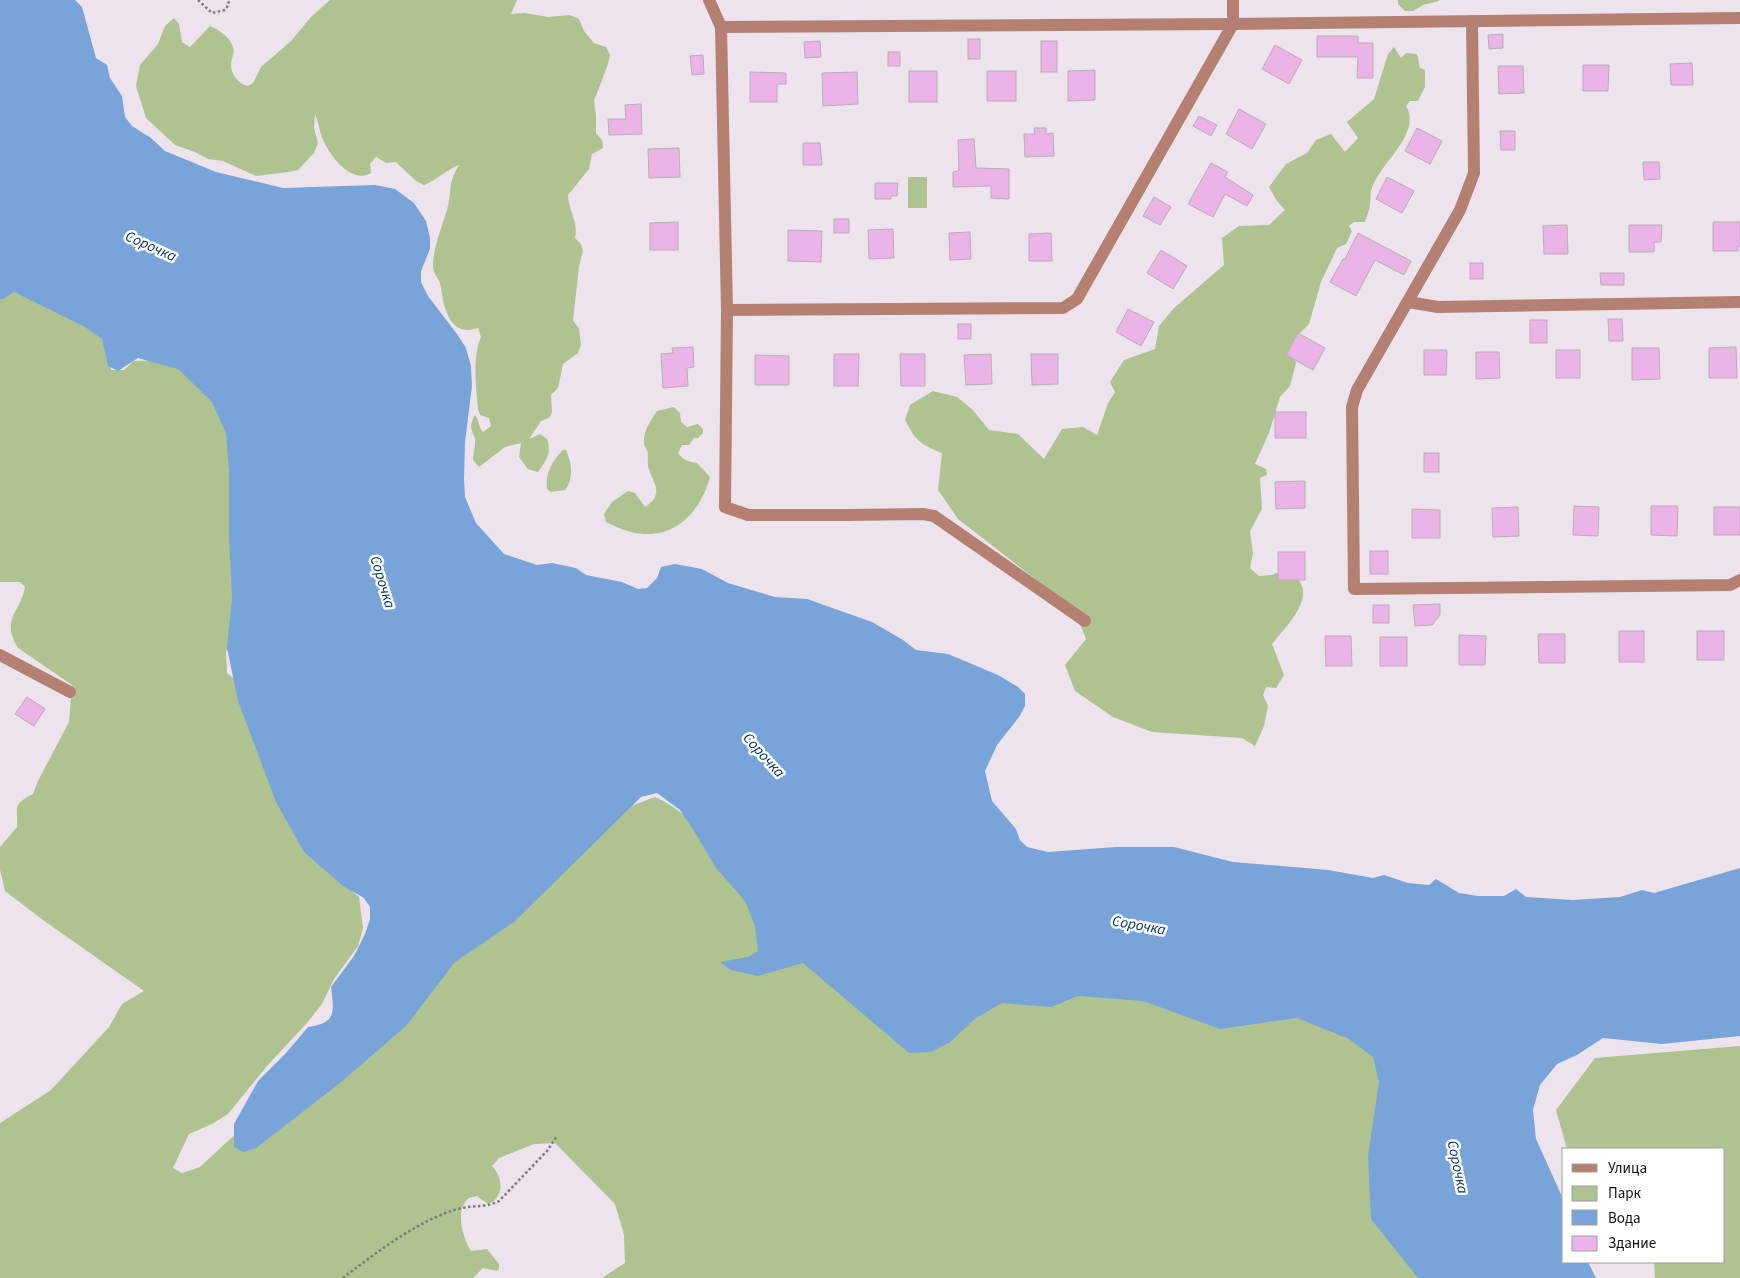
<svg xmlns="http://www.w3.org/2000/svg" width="1740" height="1278" viewBox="0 0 1740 1278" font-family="'Source Sans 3',sans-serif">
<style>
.green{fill:#aec38f}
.water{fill:#79a4d9}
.building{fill:#ecb4e6;stroke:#b7aeb6}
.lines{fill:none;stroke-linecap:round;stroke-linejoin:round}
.path{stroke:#7e787e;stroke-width:2.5;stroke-dasharray:2.5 2.5;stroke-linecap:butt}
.minor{stroke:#b48072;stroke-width:12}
.labels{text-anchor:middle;stroke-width:5;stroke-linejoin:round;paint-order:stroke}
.water-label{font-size:15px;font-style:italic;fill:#033262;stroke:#fff}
</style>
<rect width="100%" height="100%" fill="#ece3ec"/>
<!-- green -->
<g class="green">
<path d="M330 0H517L511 14 525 13 548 17 570 15 579 19 584 31 594 43 606 47 610 55 608 64 594 101 596 115V133L602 140 603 148 592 154 589 169 568 195C568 210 579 223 575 238L581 244 583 251 579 267 573 320 579 329 581 345 578 353 563 364 558 388 551 395 552 412 549 418 541 421 529 439 540 434 547 439C552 453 546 461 538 472L528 469 519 457 521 443 505 447 479 467 473 460C473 454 476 444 475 439 472 428 468 427 475 415 480 421 478 427 483 432L491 426 489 418 480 415 478 409C476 385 472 359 481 337L478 328C475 329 470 330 467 330 447 329 443 302 441 287 439 276 432 276 433 262 435 243 443 224 448 206 452 188 448 183 459 165 446 170 437 180 424 185L416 181 396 162 386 163 376 157 370 164 371 173C352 184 333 159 325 144 320 136 319 123 315 114L314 128 318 143 314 153 298 170 288 172 256 176 223 161 208 159 195 152 175 145 146 118 136 86 140 65 158 44 165 26 174 18 179 24 182 42 190 47 210 26C219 30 230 37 233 47 235 52 232 57 231 63 230 73 238 84 248 86L253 83 261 67 291 41 311 17Z"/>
<polygon points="1398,0 1439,0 1439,1 1423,5 1413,11 1405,11 1398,4"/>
<path d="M1394 47 1401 58 1406 53 1417 54 1420 68 1425 70V87L1418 101H1410L1406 106C1423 134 1377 165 1371 191 1370 195 1371 199 1370 203 1370 209 1367 216 1365 222H1354L1349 226 1352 231 1346 244 1337 248 1321 282 1309 324 1298 335 1293 351 1296 363 1290 386 1280 397 1269 433 1255 464 1266 469 1267 475 1260 478 1262 509 1250 531 1253 553 1250 568 1259 576 1272 575 1284 570C1326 588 1288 624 1272 644L1284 675 1276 688 1266 687 1263 695 1268 706 1264 726 1255 746 1242 738 1152 732 1113 717 1075 691 1065 665 1086 639 1074 609 958 519 938 490 942 453C920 444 916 441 905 420L910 405 933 391 957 397 973 410 989 430 1018 434 1044 459 1062 429 1083 427 1097 435 1108 403 1115 392 1110 382 1124 360 1155 349 1159 326 1174 308 1224 265 1222 238 1239 226 1269 225 1285 210 1277 201 1269 187 1286 164 1307 153 1316 140 1331 134 1345 152 1358 138 1347 122 1374 99 1388 54Z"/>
<rect x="908" y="177" width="19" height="31"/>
<path d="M15 282 96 331 109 347 111 370H124L134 361 169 360 197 376 233 434 236 634 226 652 227 673 238 682 345 885 359 897 363 928 358 946 334 979 322 1004 306 1024 267 1066 228 1114 212 1124 189 1134 173 1168 182 1173 200 1167 242 1128 447 961 615 812 655 797C712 821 747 902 776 954L987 989 1275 1008 1380 1051 1429 1278H602L625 1263 624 1235 615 1204 555 1143 534 1144 499 1158 492 1166C503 1177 505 1198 488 1204L477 1196C475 1197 472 1197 469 1198 454 1209 463 1239 471 1251L487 1249 499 1264V1269L497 1271 483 1268 473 1278H0V1123L51 1090 109 1027 122 1004 144 991 43 920 5 891 0 870V847L17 827C18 806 12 805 33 794L38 781 69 722 72 685 18 648C0 619 21 612 25 587L20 582H0V292Z"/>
<path d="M674 407 680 413 681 422 687 427 698 424 703 429V433L698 438H694L689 445H682L678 453C683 460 689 462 697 463L710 477C700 514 672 542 631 532 623 530 614 526 606 522L604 514 612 502 628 491 635 493 645 507C666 493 652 482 648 466 647 461 649 455 647 450 645 446 644 447 644 443 643 431 651 420 657 411Z"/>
<path d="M563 450H566C572 464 574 478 565 490L551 492 547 489C545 473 552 461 563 450Z"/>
<polygon points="1740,1046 1740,1278 1655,1278 1654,1262 1724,1262 1724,1149 1567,1149 1556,1110 1595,1058"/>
</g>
<!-- water -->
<path class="water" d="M0 0H75L82 7 96 58 107 65 110 78 122 96 125 117 132 126 151 138 165 151 216 172 283 188 375 185 395 189 414 203 426 221 430 238V249L421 271V282L428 296 457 334 466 348 471 366 472 386 465 442 464 479 465 497 476 523 504 554 537 565 552 563 576 568 586 575 622 582 638 589 647 588 657 578 661 567 675 564 702 569 728 583 775 597 807 599 872 622 903 640 916 650 948 654 998 675 1018 687 1025 694V706L1019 717 997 745 985 771 992 801 1016 829 1020 840 1027 847 1048 852 1116 847H1174L1233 862 1328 870 1373 878 1384 875 1408 883 1429 885 1436 879 1459 893 1478 896H1504L1516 889 1526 897 1573 900 1620 897 1642 890 1654 893 1740 868V1036L1662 1044 1603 1038 1577 1055 1557 1064 1540 1085 1533 1110 1536 1139 1564 1201V1262H1588L1596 1278H1418L1371 1219 1368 1156 1379 1082 1373 1057 1349 1039 1297 1018 1220 1029 1143 1001 1078 996 1051 1007 1002 1003 976 1018 949 1043 930 1052 909 1053 803 963 758 976 731 970 720 962 748 957 758 951 755 926 745 901 716 868 694 831 680 810 657 793 641 797 514 922 455 962 406 1026 340 1083 256 1148 243 1152 234 1147V1124L258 1081 286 1053 308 1027C337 1023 334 1012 331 987L354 956 365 934 370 919V907L364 898 343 886 304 852 276 802 238 701 227 648 232 598 229 536V470L226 433 212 402 178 369 138 358 118 371 108 366 102 339 85 327 14 292 3 299H0Z"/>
<!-- building -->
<g class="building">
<polygon points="1503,34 1503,48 1489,49 1488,35"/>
<polygon points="1317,36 1358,36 1358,43 1373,43 1373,78 1357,78 1358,57 1317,57"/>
<rect x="968" y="39" width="12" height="20"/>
<polygon points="820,41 821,57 805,58 804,42"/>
<rect x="1041" y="41" width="16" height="31"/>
<polygon points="1275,45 1302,60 1289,84 1262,69"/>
<rect x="888" y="52" width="12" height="14"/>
<polygon points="703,55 704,74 692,75 690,56"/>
<polygon points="1692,63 1693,85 1671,85 1670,64"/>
<polygon points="1583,65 1609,65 1608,91 1583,91"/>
<polygon points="1498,66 1523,66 1524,93 1499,94"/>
<polygon points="1095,70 1095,100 1068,101 1068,71"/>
<rect x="909" y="71" width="28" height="31"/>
<rect x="987" y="71" width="29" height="30"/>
<polygon points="750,72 786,73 786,84 777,84 777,102 750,102"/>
<polygon points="857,72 858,104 823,106 822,73"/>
<polygon points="641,104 642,134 609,135 608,119 626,119 625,105"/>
<polygon points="1239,109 1266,124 1252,149 1226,134"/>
<polygon points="1199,116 1217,125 1211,136 1193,126"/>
<polygon points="1034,128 1046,128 1046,134 1053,133 1054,156 1025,157 1024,134 1035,134"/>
<polygon points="1417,128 1442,141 1430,164 1405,151"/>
<polygon points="1500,131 1515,131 1515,150 1501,150"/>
<polygon points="974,139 976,168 1009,169 1009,199 991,198 991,186 953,187 953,172 959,171 958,140"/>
<polygon points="803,143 820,143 822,165 803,165"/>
<polygon points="679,148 680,177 649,178 648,149"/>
<polygon points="1643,162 1659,162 1660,179 1644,180"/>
<polygon points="1211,163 1228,172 1225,177 1253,195 1247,206 1225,194 1213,217 1188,204"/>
<polygon points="1387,177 1414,191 1402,213 1376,199"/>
<polygon points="875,183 898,183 897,196 891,196 891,199 875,199"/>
<polygon points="1154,197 1171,207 1160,225 1143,216"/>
<rect x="834" y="219" width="15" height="14"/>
<polygon points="678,222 678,250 650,250 650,223"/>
<polygon points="1713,222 1740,222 1740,246 1738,246 1738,251 1713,251"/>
<polygon points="1567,225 1568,254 1544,254 1543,226"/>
<polygon points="1629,225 1662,225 1661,242 1654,242 1654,252 1629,252"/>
<polygon points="893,229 894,258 869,259 868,230"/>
<polygon points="788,230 822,231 821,262 788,261"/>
<polygon points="970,232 971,259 950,260 949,233"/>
<polygon points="1051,233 1052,261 1029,261 1029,234"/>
<polygon points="1358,233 1411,261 1404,275 1375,260 1356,296 1330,282 1343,259 1345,259"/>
<polygon points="1161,250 1187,266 1173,289 1147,273"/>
<rect x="1470" y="263" width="13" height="16"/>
<polygon points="1600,273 1624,273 1624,285 1601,285"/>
<polygon points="1128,309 1154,322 1141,346 1116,332"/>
<polygon points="1608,319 1622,319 1623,341 1609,341"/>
<rect x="1530" y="320" width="17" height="23"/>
<rect x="958" y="324" width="13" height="15"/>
<polygon points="1298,333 1325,348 1313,370 1286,355"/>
<polygon points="693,347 694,367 687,368 688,386 663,388 661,354 673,353 672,348"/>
<polygon points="1736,347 1737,378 1709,378 1709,348"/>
<polygon points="1632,348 1659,348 1660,379 1632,380"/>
<polygon points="1424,350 1447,350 1446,375 1424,375"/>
<rect x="1556" y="350" width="24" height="28"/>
<polygon points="1476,352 1499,352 1500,378 1476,379"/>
<polygon points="834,354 859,354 858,386 834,386"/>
<polygon points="900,354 925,354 925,386 901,386"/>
<polygon points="991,354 992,384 966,385 964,355"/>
<polygon points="1031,354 1058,354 1058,384 1032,385"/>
<polygon points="755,355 789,356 789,385 755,385"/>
<rect x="1275" y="412" width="31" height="26"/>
<rect x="1424" y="453" width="15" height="19"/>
<polygon points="1305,481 1305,508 1276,509 1275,482"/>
<polygon points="1574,506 1599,507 1598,536 1573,535"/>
<polygon points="1651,506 1678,506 1677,536 1651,535"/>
<polygon points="1518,507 1519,536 1493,537 1492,508"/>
<rect x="1714" y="507" width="26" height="28"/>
<polygon points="1412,509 1440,510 1440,538 1412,538"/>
<rect x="1370" y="551" width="18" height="23"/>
<rect x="1278" y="552" width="27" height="28"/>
<polygon points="1440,604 1440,615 1432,625 1415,626 1413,605"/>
<rect x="1373" y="605" width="16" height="18"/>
<rect x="1619" y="631" width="25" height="31"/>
<rect x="1697" y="631" width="27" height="29"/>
<polygon points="1538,634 1565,634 1565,663 1539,663"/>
<polygon points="1459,635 1486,636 1485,665 1459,665"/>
<polygon points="1325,636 1351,636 1352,666 1326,666"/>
<rect x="1380" y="637" width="27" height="29"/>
<polygon points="27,697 45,709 34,726 15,714"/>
</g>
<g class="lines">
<!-- path -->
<g class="path">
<polyline points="198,0 212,13 225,10 229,4 228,0"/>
<path d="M343 1278C374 1254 420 1219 458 1209 472 1205 486 1208 499 1201L547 1151 557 1136"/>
</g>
<!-- minor -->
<g class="minor">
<polyline points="709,0 721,27 727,310 725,507 748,515 847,515 923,514 934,516 1085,621"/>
<polyline points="1472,21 1474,173 1460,210 1357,390 1352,407 1354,589 1730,585 1740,580"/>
<polyline points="721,27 1233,24 1740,18"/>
<polyline points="1408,302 1438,307 1740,302"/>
<polyline points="727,310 1063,308 1077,299 1233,24 1233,0"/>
<polyline points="0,655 70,692"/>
</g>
</g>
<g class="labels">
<!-- water labels -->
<g class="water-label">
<text transform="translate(151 246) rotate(24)" y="5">Сорочка</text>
<text transform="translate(383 582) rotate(73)" y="5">Сорочка</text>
<text transform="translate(764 755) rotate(48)" y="5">Сорочка</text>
<text transform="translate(1139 925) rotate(10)" y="5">Сорочка</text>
<text transform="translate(1458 1167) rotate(78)" y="5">Сорочка</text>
</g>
</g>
<!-- legend -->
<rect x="1562" y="1148" width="162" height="115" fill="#ffffff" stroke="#a19fa1"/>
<rect x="1572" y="1164" width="25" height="8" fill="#b48072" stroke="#a19fa1"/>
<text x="1608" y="1173" font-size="15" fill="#131013">Улица</text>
<rect x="1572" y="1186" width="25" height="15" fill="#aec38f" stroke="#a19fa1"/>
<text x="1608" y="1198" font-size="15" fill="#131013">Парк</text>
<rect x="1572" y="1210" width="25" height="15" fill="#79a4d9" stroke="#a19fa1"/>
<text x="1608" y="1223" font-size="15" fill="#131013">Вода</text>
<rect x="1572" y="1236" width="25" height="15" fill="#ecb4e6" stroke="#a19fa1"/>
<text x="1608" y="1248" font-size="15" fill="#131013">Здание</text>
</svg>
